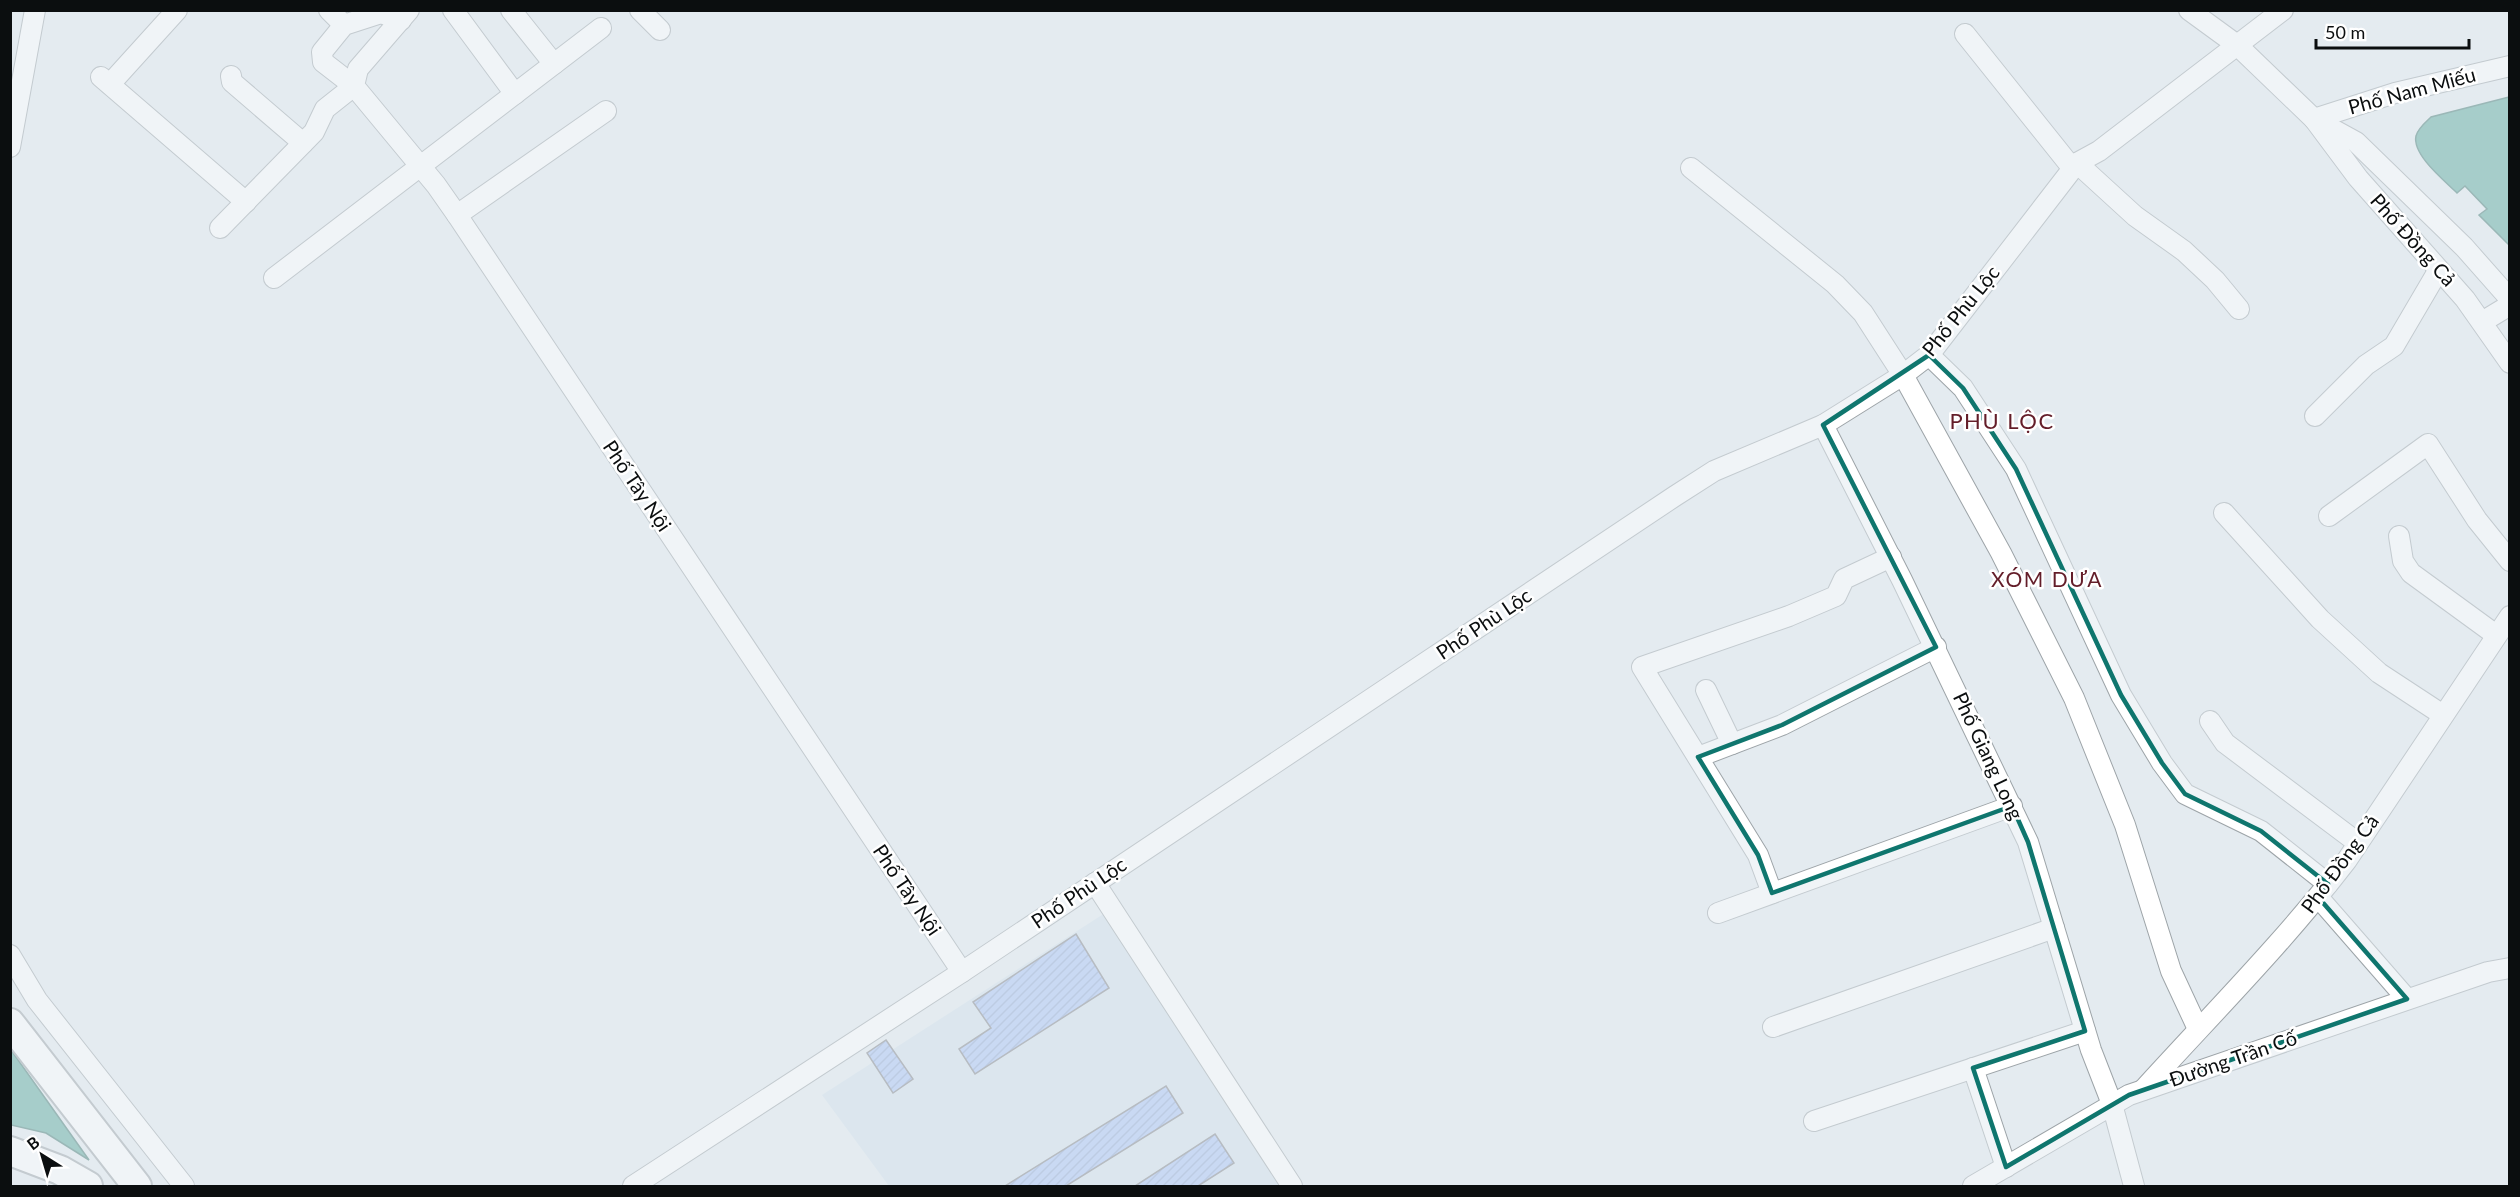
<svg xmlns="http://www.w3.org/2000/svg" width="2520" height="1197" viewBox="0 0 2520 1197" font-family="Lato,sans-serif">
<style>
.built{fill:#d3e1eb}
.water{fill:#5ba99c;stroke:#437a72;stroke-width:1.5}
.building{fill:url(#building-hatch);stroke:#808389;stroke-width:1.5}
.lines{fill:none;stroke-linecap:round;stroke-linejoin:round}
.minor-casing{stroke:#9da4a8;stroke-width:22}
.highway-casing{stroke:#9da4a8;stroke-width:32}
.minor{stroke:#fff;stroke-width:20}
.highway{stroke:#fff;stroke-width:28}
.marked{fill:none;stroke:#0f766e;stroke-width:4.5;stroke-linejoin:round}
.labels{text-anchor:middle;stroke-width:5;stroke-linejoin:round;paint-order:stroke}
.street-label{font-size:20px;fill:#0b0e0f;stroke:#fff}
.neighbourhood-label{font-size:21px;letter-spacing:1.5px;fill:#631d29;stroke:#fff}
.quarter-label{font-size:22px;letter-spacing:1.5px;fill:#631d29;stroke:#fff}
</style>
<defs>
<pattern id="building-hatch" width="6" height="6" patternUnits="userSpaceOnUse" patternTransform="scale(1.5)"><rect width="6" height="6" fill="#a8c3f7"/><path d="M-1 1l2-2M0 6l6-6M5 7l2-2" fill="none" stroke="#8fa6d3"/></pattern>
</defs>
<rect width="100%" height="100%" fill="#e4ebf0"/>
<!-- built -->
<polygon class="built" points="1105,913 1281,1186 889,1186 822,1095"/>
<!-- water -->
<g class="water">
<path d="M2509 97H2510L2509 245 2479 215 2487 209 2465 186 2457 193C2445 181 2412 155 2416 136 2418 128 2426 122 2431 117Z"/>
<polygon points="11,1050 89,1160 46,1133 11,1125"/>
</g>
<!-- building -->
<g class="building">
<polygon points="1076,934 1109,988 975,1074 959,1049 991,1028 973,1002"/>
<polygon points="886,1040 913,1079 893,1093 867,1053"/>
<polygon points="1166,1086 1183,1113 1066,1186 1005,1186"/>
<polygon points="1215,1134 1234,1163 1198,1186 1135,1186"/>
</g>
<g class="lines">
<!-- minor casing -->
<g class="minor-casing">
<g id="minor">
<polyline points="329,10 344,25"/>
<polyline points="409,10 358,69 354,86 436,185 457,215 962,972"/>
<polyline points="453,10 515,94"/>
<polyline points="511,10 554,64"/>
<polyline points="640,10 660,30"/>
<polyline points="2189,10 2237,45 2314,119 2356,142 2464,247 2510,299"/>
<polyline points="1965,34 2073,169"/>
<polyline points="2510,66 2395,93 2314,119 2358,178 2465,299 2510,363"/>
<polyline points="231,76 232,82 303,143"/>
<polyline points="101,77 246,202"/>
<polyline points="110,84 177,10"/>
<polyline points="10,147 35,10"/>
<polyline points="2077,163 2135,216 2184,251 2215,280 2239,309"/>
<polyline points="1691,168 1835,284 1863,313 1903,375 2001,553 2074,698 2125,825 2171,971 2198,1029"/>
<polyline points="457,215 606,111"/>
<polyline points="220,228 314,132 325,109 354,86 323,62 322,52 344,25 381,13 401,20"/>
<polyline points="274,278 601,28"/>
<polyline points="2482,322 2510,305"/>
<polyline points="1929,355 1963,388 2016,469 2121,695 2162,763 2185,794 2261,831 2328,884"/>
<polyline points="2315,416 2366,365 2394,346 2438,271"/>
<polyline points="1823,425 1902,580 2028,842 2091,1050 2112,1104 2134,1186"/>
<polyline points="2224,513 2320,619 2379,673 2443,715"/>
<polyline points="2329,516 2428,444 2477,520 2510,561"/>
<polyline points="2399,536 2403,561 2411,573 2496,635"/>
<polyline points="1706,690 1732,744"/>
<polyline points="2210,721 2225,743 2358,843"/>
<polyline points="1698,757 1782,725 1936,647"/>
<polyline points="1095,883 1292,1186"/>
<polyline points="1772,893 1758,855 1642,667 1789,616 1836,596 1844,579 1891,557"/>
<polyline points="2318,897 2407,999"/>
<polyline points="1718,913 2012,806"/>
<polyline points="10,955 37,1000 184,1186"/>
<polyline points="1773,1027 2054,928"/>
<polyline points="1973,1068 2006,1167"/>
<path d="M2143 1090C2212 1014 2284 942 2347 860L2510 616"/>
<polyline points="1814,1121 2085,1031"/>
<polyline points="633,1186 962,972 1675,496 1714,471 1823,425 1903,375 1929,355 2077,163 2099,151 2283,10"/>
<polyline points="1973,1186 2129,1095 2488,972 2510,968"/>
</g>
</g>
<!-- highway casing -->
<g class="highway-casing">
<g id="highway">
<polyline points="10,1023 137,1186"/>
<polyline points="10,1151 60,1170 88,1186"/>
</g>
</g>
<!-- minor -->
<use href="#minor" class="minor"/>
<!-- highway -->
<use href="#highway" class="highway"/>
</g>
<!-- marked area -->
<path d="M0 0H2520V1197H0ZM1929 355 1963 388 2016 469 2121 695 2162 763 2185 794 2261 831 2328 884 2318 897 2407 999 2129 1095 2006 1167 1973 1068 2085 1031 2028 842 2012 806 1772 893 1758 855 1698 757 1782 725 1936 647 1823 425Z" fill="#e4ebf0" fill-opacity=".55" fill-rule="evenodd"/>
<path class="marked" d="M1929 355 1963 388 2016 469 2121 695 2162 763 2185 794 2261 831 2328 884 2318 897 2407 999 2129 1095 2006 1167 1973 1068 2085 1031 2028 842 2012 806 1772 893 1758 855 1698 757 1782 725 1936 647 1823 425Z"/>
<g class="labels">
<!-- street labels -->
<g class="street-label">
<text transform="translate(2412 91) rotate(-15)" y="7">Phố Nam Miếu</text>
<text transform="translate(2413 240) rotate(48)" y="7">Phố Đồng Cả</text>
<text transform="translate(1961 311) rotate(-51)" y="7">Phố Phù Lộc</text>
<text transform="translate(637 486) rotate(56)" y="7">Phố Tây Nội</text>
<text transform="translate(1484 624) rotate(-34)" y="7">Phố Phù Lộc</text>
<text transform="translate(1988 756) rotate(65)" y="7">Phố Giang Long</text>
<text transform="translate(2340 864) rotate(-54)" y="7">Phố Đồng Cả</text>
<text transform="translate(907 890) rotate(56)" y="7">Phố Tây Nội</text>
<text transform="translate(1079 893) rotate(-34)" y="7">Phố Phù Lộc</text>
<text transform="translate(2233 1059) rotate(-19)" y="7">Đường Trần Cố</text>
</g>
<!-- neighbourhood labels -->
<g class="neighbourhood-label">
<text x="2047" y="587">XÓM DƯA</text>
</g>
<!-- quarter labels -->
<g class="quarter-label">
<text x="2002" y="429">PHÙ LỘC</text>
</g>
</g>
<!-- border -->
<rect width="2520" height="1197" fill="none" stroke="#0b0e0f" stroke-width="24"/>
<!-- north arrow -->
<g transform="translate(42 1155) rotate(323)" stroke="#ffffff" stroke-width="4.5" paint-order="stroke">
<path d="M0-4.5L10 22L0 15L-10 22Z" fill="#0b0e0f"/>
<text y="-9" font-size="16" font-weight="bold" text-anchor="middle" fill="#0b0e0f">B</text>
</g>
<!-- scale -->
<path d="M2316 39v9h153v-9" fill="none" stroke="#0b0e0f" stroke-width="3"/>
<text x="2325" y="39" font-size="18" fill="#0b0e0f" stroke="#ffffff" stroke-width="4.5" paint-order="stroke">50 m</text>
</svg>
